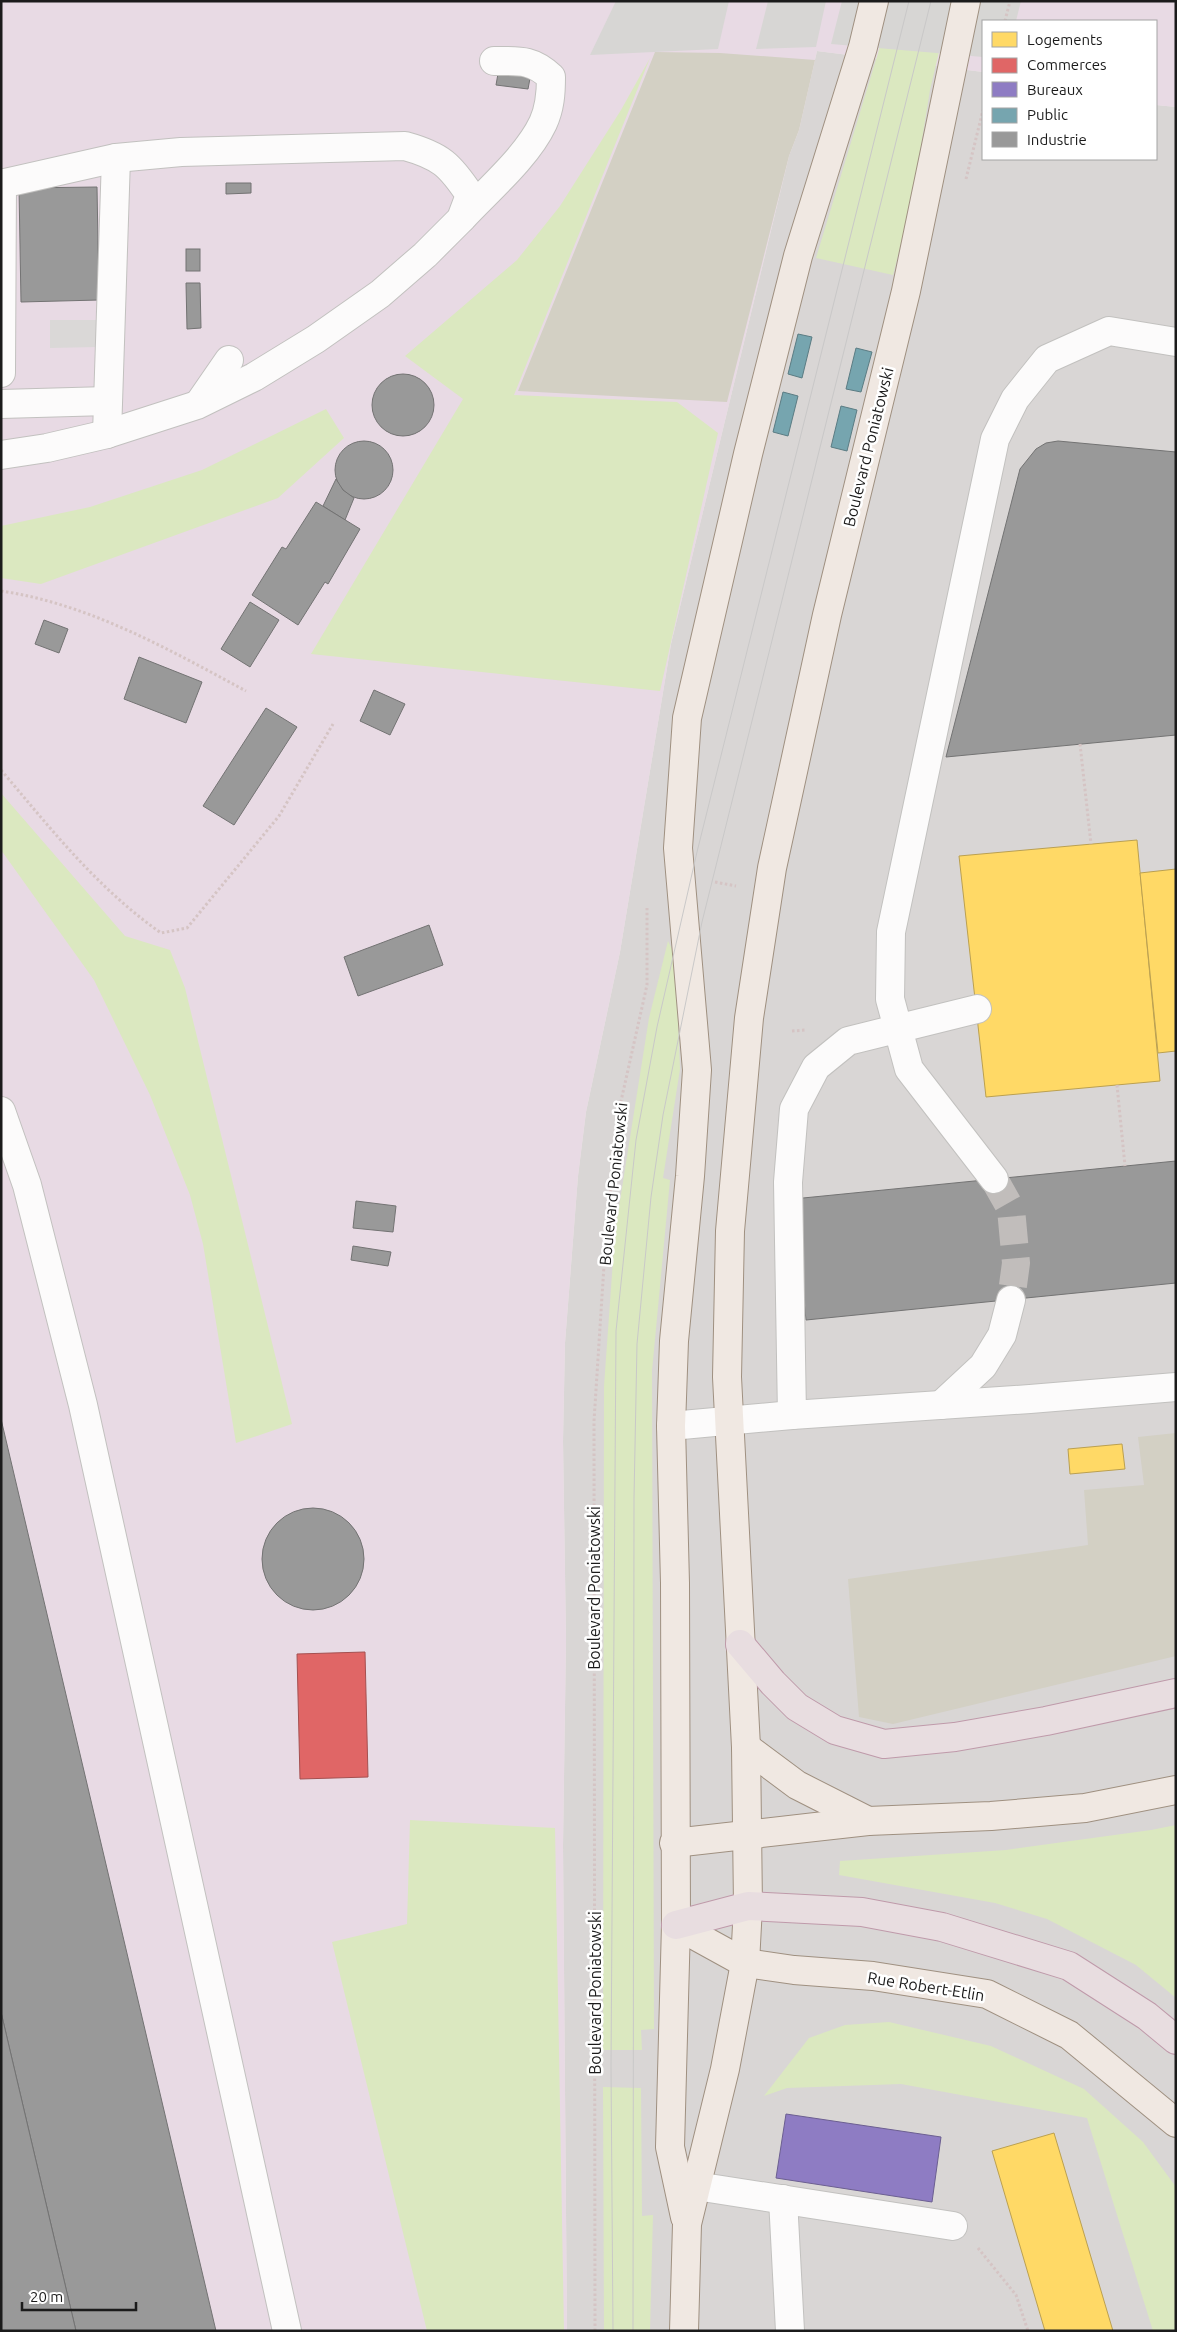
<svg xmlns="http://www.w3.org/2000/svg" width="1177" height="2332" viewBox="0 0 1177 2332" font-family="Ubuntu,sans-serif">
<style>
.residential{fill:#d9d6d5}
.industrial{fill:#e8dae4}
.construction{fill:#d3d0c4}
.grass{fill:#dbe8c0}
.parking{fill:#dad8d7}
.pier{fill:#d7d6d4}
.homes{fill:#ffd966;stroke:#bba050}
.shops{fill:#e06666;stroke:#a55050}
.offices{fill:#8e7cc3;stroke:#6c5f91}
.public{fill:#76a5af;stroke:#5b7c83}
.industry{fill:#999;stroke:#737373}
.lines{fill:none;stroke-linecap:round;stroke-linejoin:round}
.minor-tunnel{stroke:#c1bdbb;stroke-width:28;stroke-dasharray:28 14;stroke-linecap:butt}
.minor-casing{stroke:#c2c1bf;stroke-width:30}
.major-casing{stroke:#9f9080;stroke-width:30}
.highway-casing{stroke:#bf9aaa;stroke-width:30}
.path{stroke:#d5c4c4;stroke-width:3;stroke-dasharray:2.5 2.5;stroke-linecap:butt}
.minor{stroke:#fcfbfb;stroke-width:28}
.major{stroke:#f0e8e2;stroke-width:28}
.highway{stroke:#e8dde0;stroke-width:28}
.tram{stroke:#c9c8c8;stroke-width:1}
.labels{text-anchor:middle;stroke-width:5;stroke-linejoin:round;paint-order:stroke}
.street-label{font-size:16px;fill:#1b1b1b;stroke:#fff}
</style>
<rect width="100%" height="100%" fill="#eae6e3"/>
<!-- residential -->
<polygon class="residential" points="817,51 983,72 983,159 1156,159 1156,105 1176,107 1176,2331 567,2331 563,1846 566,1639 563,1441 565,1343 578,1176 586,1112 620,952 671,644 789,156 799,130"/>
<!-- industrial -->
<polygon class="industrial" points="1,1 1176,1 1176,107 1156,105 1156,21 983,21 983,72 817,51 799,130 789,156 671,644 620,952 586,1112 578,1176 565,1343 563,1441 566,1639 563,1846 567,2331 1,2331"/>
<!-- construction -->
<g class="construction">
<polygon points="655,52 720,53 815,60 799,130 789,156 727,402 518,391"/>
<polygon points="1176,1433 1176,1656 893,1724 859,1717 848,1579 1088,1545 1084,1490 1144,1485 1138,1437"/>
</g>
<!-- grass -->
<g class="grass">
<polygon points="891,1 951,1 930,90 912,201 893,275 816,258 878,53"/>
<polygon points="650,58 514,395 677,402 718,433 660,691 311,654 463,399 405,356 517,260 560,206 621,110"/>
<polygon points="326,409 344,438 278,498 41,584 1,578 1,526 90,507 202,470"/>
<polygon points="1,793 125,936 170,950 185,988 292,1424 236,1443 203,1244 190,1195 150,1095 94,980 1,850"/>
<polygon points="668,941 672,949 677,997 680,1069 663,1178 670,1180 652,1371 654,2029 641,2030 642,2050 603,2050 604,1386 615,1232 649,1018"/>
<polygon points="410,1820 555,1828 564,2331 427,2331 332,1942 407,1924"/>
<polygon points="1176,1825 1176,1998 1136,1965 1047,1919 995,1903 839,1875 840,1861 1006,1850 1151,1830"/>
<polygon points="889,2022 991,2046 1084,2089 1143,2142 1176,2187 1176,2331 1153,2331 1087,2118 901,2084 787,2088 764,2096 809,2038 845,2025"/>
<polygon points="603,2087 641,2088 642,2216 653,2215 650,2331 604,2331"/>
</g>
<!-- parking -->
<polygon class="parking" points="50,320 98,320 98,347 50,348"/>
<!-- pier -->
<g class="pier">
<polygon points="616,1 729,1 718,49 590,55"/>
<polygon points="768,1 826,1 816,47 756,49"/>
<polygon points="842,1 1021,1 1016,21 983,21 983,57 831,44"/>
</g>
<!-- homes -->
<g class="homes">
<polygon points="1137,840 1160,1081 986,1097 959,856"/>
<polygon points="1176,869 1176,1051 1158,1053 1140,873"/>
<polygon points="1122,1444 1125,1469 1070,1474 1068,1449"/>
<polygon points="1054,2133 1113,2331 1045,2331 992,2151"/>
</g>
<!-- shops -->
<polygon class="shops" points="365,1652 368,1777 300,1779 297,1654"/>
<!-- offices -->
<polygon class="offices" points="786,2114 941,2137 932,2202 776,2178"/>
<!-- public -->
<g class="public">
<polygon points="798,334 812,337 802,378 788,374"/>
<polygon points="856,348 872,352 861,392 846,389"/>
<polygon points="783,392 798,396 788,436 773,432"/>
<polygon points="841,406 857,410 847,451 831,447"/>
</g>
<!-- industry -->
<g class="industry">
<polygon points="499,68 531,73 528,89 496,85"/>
<polygon points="226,183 251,183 251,193 226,194"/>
<polygon points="97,187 99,300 21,302 19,188"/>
<rect x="186" y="249" width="14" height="22"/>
<polygon points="186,283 200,283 201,328 187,329"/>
<circle cx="403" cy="405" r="31"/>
<circle cx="364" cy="470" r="29"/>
<polygon points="1058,441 1176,452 1176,735 946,757 1020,469 1036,449 1046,443"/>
<polygon points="336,479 343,490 354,498 345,520 323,506"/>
<polygon points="316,502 360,529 328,584 325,582 298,625 252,595 282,547 286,549"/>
<polygon points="250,602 279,620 250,667 221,649"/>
<polygon points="44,620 68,629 59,653 35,644"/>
<polygon points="139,657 202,682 186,723 124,699"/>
<polygon points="374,690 405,704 390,735 360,721"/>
<polygon points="266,708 297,727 234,825 203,806"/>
<polygon points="429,925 443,965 358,996 344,957"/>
<polygon points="1176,1161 1176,1283 806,1320 793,1199"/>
<polygon points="356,1201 396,1206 393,1232 353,1228"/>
<polygon points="353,1246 391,1252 388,1266 351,1260"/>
<polygon points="1,1419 216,2331 76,2331 1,2012"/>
<circle cx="313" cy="1559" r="51"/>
<polygon points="1,2012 76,2331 1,2331"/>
</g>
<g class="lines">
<!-- minor-tunnel -->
<polyline class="minor-tunnel" points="994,1179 1011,1209 1016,1263 1011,1300"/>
<!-- minor casing -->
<g class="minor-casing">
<g id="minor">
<path d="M1 184 116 158 181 152 405 146C441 156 450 165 470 195L461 219 425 255 380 294 316 339 254 377 197 405 107 434 47 448 1 455"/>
<path d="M462 218C488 190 527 157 543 123 550 108 551 93 551 77 532 59 519 61 494 61"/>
<polyline points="1,373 2,183"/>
<polyline points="200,402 229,360"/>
<polyline points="1,404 108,401"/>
<polyline points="107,434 116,158"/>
<polyline points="1,1111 27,1185 83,1405 287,2331"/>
<polyline points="994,1179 909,1069 890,999 891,932 995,439 1015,399 1047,359 1109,331 1176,342"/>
<polyline points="941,1405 983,1366 1002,1335 1011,1300"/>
<polyline points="792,1415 788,1182 794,1109 816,1067 848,1041 977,1009"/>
<polyline points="671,1426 792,1415 1030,1399 1176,1387"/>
<polyline points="696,2186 953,2226"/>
<polyline points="783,2199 790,2331"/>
</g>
</g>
<!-- major casing -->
<g class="major-casing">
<g id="major">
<polyline points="746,1747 797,1785 868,1821"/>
<polyline points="674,1843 868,1821 991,1816 1085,1808 1176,1790"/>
<polyline points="676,1925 745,1963 794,1970 873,1976 987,1994 1069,2035 1176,2123"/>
<polyline points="685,2217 670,2147 676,1925 675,1583 671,1426 674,1341 690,1176 697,1070 678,848 687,718 748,454 798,256 863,47 874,1"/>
<polyline points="684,2331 687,2224 725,2069 745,1963 748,1906 746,1747 727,1377 730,1231 749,1018 772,868 827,615 906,291 966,1"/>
</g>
</g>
<!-- highway casing -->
<g class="highway-casing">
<g id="highway">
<polyline points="740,1644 773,1683 797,1707 835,1730 884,1744 955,1737 1046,1721 1176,1693"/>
<polyline points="676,1925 748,1906 862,1912 942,1927 1069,1966 1147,2016 1176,2040"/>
</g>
</g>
<!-- path -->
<g class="path">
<polyline points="1005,21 1010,1"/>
<polyline points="966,179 983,110"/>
<path d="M1 591C89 604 168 649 246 691"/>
<polyline points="1080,744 1091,844"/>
<path d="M1 770C52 830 96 887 161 933L187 928 279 816 333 724"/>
<polyline points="715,882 736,886"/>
<polyline points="792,1031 806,1030"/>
<polyline points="1117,1085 1125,1166"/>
<polyline points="978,2248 1016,2295 1028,2331"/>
<polyline points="595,2331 594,1421 606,1234 619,1110 647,985 647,908"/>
</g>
<!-- minor -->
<use href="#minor" class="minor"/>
<!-- major -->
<use href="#major" class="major"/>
<!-- highway -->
<use href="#highway" class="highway"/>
<!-- tram -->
<g class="tram">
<polyline points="613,2331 611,2066 616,1331 636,1140 657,1027 697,852 909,1"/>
<polyline points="633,2331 634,1498 637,1344 651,1197 663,1115 702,922 931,1"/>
</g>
</g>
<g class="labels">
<!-- street labels -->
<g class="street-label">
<text transform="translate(868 447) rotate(-76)" y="6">Boulevard Poniatowski</text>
<text transform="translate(613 1184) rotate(-84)" y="6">Boulevard Poniatowski</text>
<text transform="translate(594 1588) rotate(-90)" y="6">Boulevard Poniatowski</text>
<text transform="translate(926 1986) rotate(9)" y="6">Rue Robert-Etlin</text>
<text transform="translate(595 1993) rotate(-90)" y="6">Boulevard Poniatowski</text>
</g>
</g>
<!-- border -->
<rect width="1177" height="2332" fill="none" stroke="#1b1b1b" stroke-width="5"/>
<!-- legend -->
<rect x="982" y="20" width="175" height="140" fill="#ffffff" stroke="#a4a4a4"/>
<rect x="992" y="32" width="25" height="15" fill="#ffd966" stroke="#a4a4a4"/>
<text x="1027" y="45" font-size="15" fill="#1b1b1b">Logements</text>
<rect x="992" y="58" width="25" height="15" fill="#e06666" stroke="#a4a4a4"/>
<text x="1027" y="70" font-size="15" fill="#1b1b1b">Commerces</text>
<rect x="992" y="82" width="25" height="15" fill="#8e7cc3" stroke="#a4a4a4"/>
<text x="1027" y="95" font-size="15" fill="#1b1b1b">Bureaux</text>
<rect x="992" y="108" width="25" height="15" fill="#76a5af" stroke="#a4a4a4"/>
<text x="1027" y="120" font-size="15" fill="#1b1b1b">Public</text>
<rect x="992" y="132" width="25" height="15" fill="#999999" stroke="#a4a4a4"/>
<text x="1027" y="145" font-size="15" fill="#1b1b1b">Industrie</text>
<!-- scale -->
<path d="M22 2302v8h114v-8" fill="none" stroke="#1b1b1b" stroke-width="2.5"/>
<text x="30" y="2302" font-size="15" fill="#1b1b1b" stroke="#ffffff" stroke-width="4" paint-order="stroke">20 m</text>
</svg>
